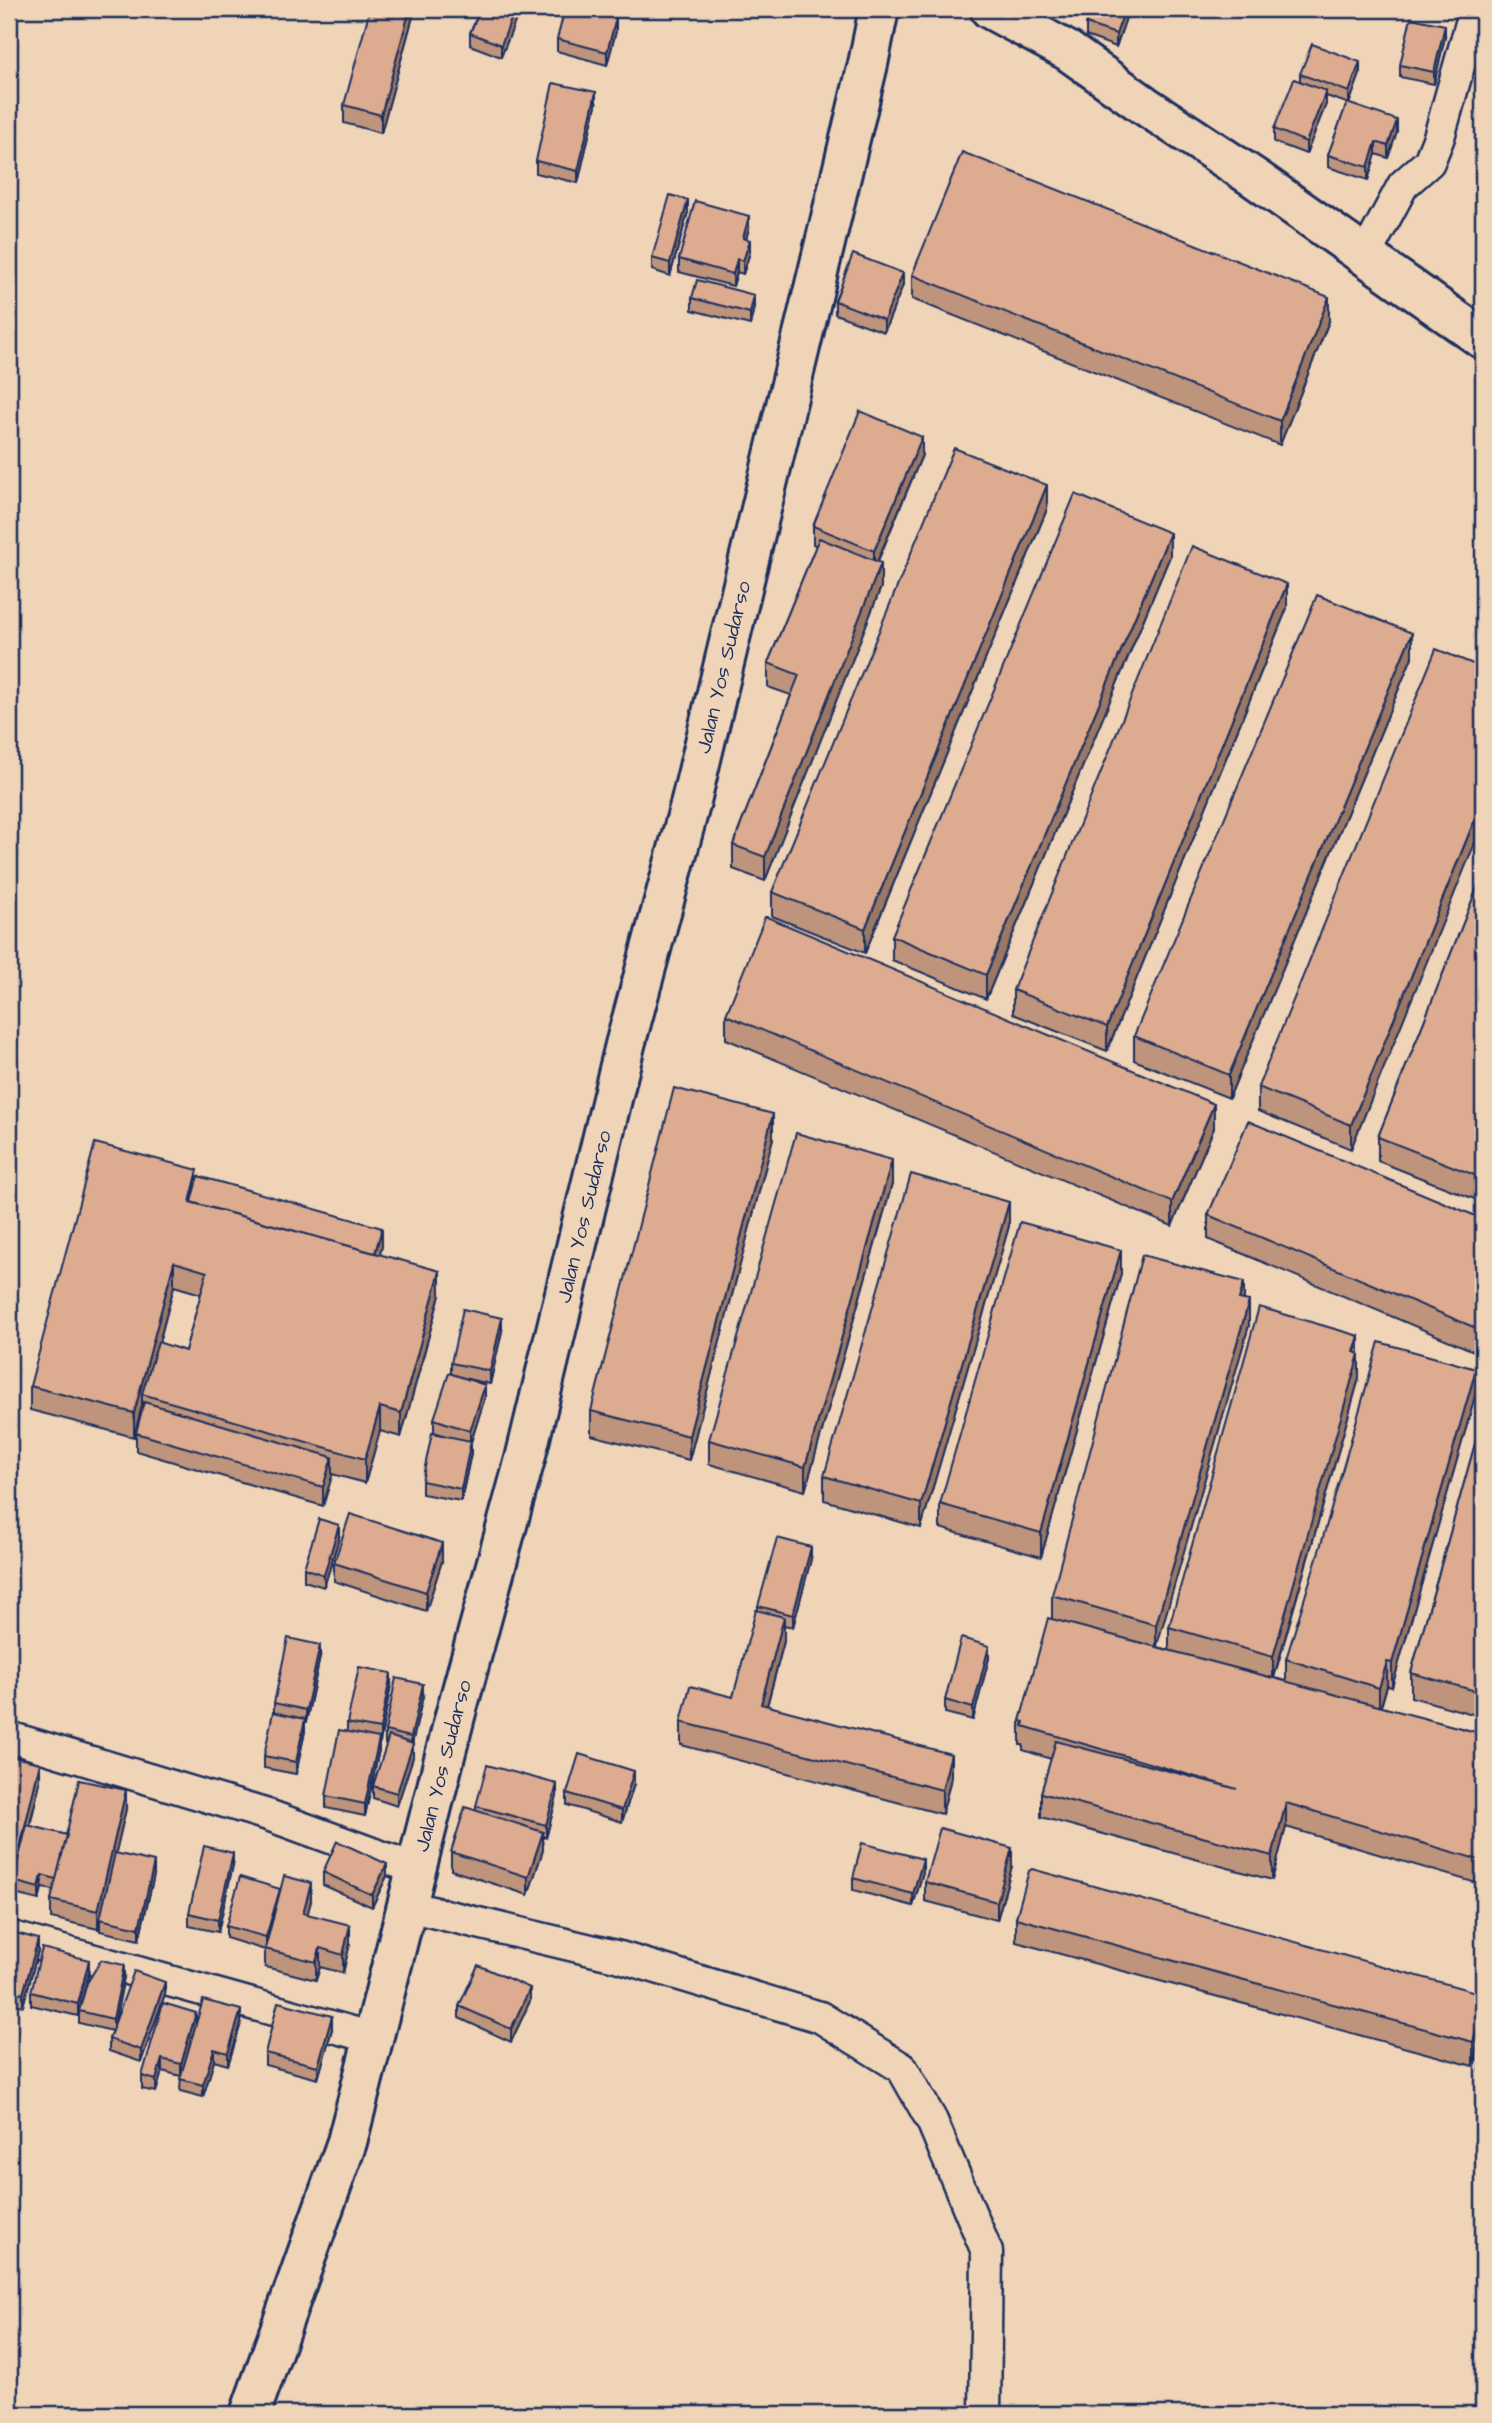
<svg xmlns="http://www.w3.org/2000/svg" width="1492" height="2423" viewBox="0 0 1492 2423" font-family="'Architects Daughter',sans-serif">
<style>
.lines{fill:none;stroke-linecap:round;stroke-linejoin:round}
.minor-casing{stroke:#1b2f5e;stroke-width:35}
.tertiary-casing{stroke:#1b2f5e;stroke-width:44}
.minor{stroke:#f0d4b7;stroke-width:30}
.tertiary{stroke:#f0d4b7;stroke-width:38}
.wall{fill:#be947c;stroke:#1b2f5e;stroke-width:2;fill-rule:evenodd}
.shaded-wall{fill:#9b7865;stroke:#1b2f5e;stroke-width:2}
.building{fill:#ddac90;stroke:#1b2f5e;stroke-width:2}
.labels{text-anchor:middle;stroke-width:7;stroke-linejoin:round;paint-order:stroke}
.street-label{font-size:21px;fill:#1b2f5e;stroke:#f0d4b7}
</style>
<rect width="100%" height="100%" fill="#f0d4b7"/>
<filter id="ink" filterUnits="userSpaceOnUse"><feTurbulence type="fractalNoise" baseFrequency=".0143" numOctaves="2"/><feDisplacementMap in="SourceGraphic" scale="14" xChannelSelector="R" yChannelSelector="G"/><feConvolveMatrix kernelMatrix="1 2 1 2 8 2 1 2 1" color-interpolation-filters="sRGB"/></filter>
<g filter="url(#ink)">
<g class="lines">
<!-- minor casing -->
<g class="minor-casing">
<g id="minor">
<polyline points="1365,256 1403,185 1429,162 1439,137 1475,9"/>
<polyline points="9,1737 268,1815 416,1869"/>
<polyline points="407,1906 620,1957 820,2017 902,2068 932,2121 987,2252 985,2414"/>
<polyline points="9,1936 373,2038"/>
</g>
</g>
<!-- tertiary casing -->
<g class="tertiary-casing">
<g id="tertiary">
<polyline points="990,9 1068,51 1144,105 1256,179 1483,339"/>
<path id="s1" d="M250 2414 347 2142 455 1716 525 1459 625 1045 690 805 868 64 879 9"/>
</g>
</g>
<!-- minor -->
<use href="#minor" class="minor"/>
<!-- tertiary -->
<use href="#tertiary" class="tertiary"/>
</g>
<!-- wall -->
<g class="wall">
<polygon points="415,9 381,133 344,123 344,105"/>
<polygon points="480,9 520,9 501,57 470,45 470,33"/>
<polygon points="589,9 618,9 617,15"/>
<polygon points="1129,9 1116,47 1086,36 1086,24"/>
<polygon points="1483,9 1483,28 1475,26 1475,14"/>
<polygon points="616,31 607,65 557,51 557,39"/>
<polygon points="1445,37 1434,84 1400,77 1400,65"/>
<polygon points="1300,74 1360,74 1349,104 1397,132 1388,158 1376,154 1368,180 1328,167 1328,155 1347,103 1326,96 1326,104 1306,154 1274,142 1274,129 1300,81"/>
<polygon points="596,105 578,183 536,173 536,161"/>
<polygon points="1483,192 1483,220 1480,219 1480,207"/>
<polygon points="688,212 670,276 652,270 652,258"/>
<polygon points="749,228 746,239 750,252 743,274 737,272 733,286 679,272 679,259"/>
<polygon points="912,275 1329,321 1280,445 912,299"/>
<polygon points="903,285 884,332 835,314 835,301"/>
<polygon points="692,298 754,307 750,325 692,310"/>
<polygon points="922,455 878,561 881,587 765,881 733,869 733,845 791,695 768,687 768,663 816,546 813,544 813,526"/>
<polygon points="1047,509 865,953 772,916 772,892"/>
<polygon points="1170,556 986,999 892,960 892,936"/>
<polygon points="1287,608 1107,1051 1013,1014 1013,990"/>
<polygon points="1412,657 1229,1098 1134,1060 1134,1036"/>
<polygon points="1483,668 1351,1149 1258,1111 1258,1087"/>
<polygon points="1483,873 1477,1200 1378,1161 1378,1137"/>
<polygon points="726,1015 1214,1128 1172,1226 726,1039"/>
<polygon points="773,1138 689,1460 591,1435 591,1411"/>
<path d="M198 1176 382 1246 380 1254 440 1295 401 1437 380 1431 365 1483 332 1474 323 1506 136 1451V1433L142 1409V1405L134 1437 30 1410V1386ZM174 1286 201 1294 185 1351 159 1343Z"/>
<polygon points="892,1184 805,1491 709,1464 709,1440"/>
<polygon points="1208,1215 1483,1219 1483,1355 1208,1239"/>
<polygon points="1009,1226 921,1528 824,1500 824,1476"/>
<polygon points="1121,1274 1041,1557 940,1528 940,1504"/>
<polygon points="1244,1300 1249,1325 1156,1647 1169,1650 1169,1627 1359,1336 1359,1378 1274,1678 1286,1681 1286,1659 1476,1393 1392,1687 1387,1686 1381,1707 1483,1734 1483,1885 1286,1827 1272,1880 1041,1817 1041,1793 1051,1759 1023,1750 1023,1745 1020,1745 1020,1721 1052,1619 1052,1595"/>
<polygon points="502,1331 490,1384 463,1378 485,1397 471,1442 471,1453 461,1501 422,1494 422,1481 446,1436 434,1432 434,1419 451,1374 451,1363"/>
<polygon points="1483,1415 1483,1717 1411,1697 1411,1673"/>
<polygon points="339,1538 324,1587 304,1581 304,1568"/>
<polygon points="811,1559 793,1627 784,1625 784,1641 767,1706 951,1778 942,1814 681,1745 681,1722 733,1697 758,1611 758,1606"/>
<polygon points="442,1561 426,1611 334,1581 334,1563"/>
<polygon points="320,1657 306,1722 305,1722 305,1731 296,1774 264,1768 264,1756 274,1713 274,1703"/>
<polygon points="989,1658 973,1720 945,1713 945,1700"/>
<polygon points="391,1685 380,1742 379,1741 379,1750 365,1816 326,1808 326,1796 347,1732 347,1723"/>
<polygon points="423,1696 412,1744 413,1757 397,1806 373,1798 373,1786 387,1744 385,1744 385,1731"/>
<polygon points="9,1756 40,1782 30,1826 67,1835 126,1809 111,1872 154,1875 139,1940 100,1931 100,1921 98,1929 51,1918 51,1900 54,1890 42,1888 39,1900 14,1894 11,1904 9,1903"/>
<polygon points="634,1784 622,1822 567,1805 567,1793"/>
<polygon points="557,1796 546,1838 543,1836 543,1850 528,1895 451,1870 451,1852 476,1810 476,1806"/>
<polygon points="233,1865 218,1932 189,1926 189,1913"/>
<polygon points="1012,1866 997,1920 925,1901 925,1882"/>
<polygon points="323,1872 387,1876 372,1907 323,1885"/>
<polygon points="923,1872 913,1906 853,1890 853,1878"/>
<polygon points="311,1901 307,1914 350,1943 343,1973 320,1967 316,1980 265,1967 265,1950 226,1938 226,1926"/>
<polygon points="1016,1918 1483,1994 1483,2087 1479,2086 1480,2061 1477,2060 1477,2051 1473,2066 1016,1942"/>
<polygon points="9,1931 38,1951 23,2006 9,2002"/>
<polygon points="89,1972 78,2016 31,2005 31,1992"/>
<polygon points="124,1977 114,2026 165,1994 141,2062 109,2051 109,2039 112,2031 79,2023 79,2011"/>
<polygon points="530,2001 511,2042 459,2018 459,2006"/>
<polygon points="196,2023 241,2023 228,2065 214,2061 203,2097 180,2091 181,2076 162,2071 156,2092 142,2089 142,2076"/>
<polygon points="332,2029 318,2079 265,2065 265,2053"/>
</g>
<!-- shaded-wall -->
<g class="shaded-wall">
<polygon points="410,9 415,9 381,133 381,115"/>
<polygon points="515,9 520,9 501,57 501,45"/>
<polygon points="1125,9 1129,9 1116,47 1116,34"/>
<polygon points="616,18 616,31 607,65 607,52"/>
<polygon points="1445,25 1445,37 1434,84 1434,72"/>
<polygon points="1360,62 1360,74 1349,104 1349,92"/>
<polygon points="1326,91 1326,104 1306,154 1306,142"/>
<polygon points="596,92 596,105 578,183 578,171"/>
<polygon points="1397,120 1397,132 1388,158 1388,146"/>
<polygon points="1376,142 1376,154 1368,180 1368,167"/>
<polygon points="688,200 688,212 670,276 670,263"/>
<polygon points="749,216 749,228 743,250 743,238"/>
<polygon points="750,240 750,252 743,274 743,261"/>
<polygon points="737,259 737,272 733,286 733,274"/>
<polygon points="903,273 903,285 884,332 884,320"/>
<polygon points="754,295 754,307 750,325 750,313"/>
<polygon points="1329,297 1329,321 1280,445 1280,421"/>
<polygon points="922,437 922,455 874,569 874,551"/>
<polygon points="1047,485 1047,509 865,953 865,929"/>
<polygon points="1170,533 1170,556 986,999 986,975"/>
<polygon points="881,563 881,587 765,881 765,857"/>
<polygon points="1287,584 1287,608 1107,1051 1107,1027"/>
<polygon points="1412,633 1412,657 1229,1098 1229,1075"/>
<polygon points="1483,799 1483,823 1351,1149 1351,1125"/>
<polygon points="1214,1104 1214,1128 1172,1226 1172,1202"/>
<polygon points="773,1114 773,1138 689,1460 689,1436"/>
<polygon points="892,1160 892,1184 805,1491 805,1467"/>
<polygon points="1483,1160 1483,1184 1477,1200 1477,1176"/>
<polygon points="1009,1202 1009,1226 921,1528 921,1504"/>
<polygon points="382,1228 382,1246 374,1277 374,1258"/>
<polygon points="1121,1250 1121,1274 1041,1557 1041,1533"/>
<polygon points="174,1262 174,1286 145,1395 142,1394 142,1405 134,1437 134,1413"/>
<polygon points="440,1271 440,1295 401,1437 401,1413"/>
<polygon points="1244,1282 1244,1306 1239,1299"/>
<polygon points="1249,1301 1249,1325 1156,1649 1156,1625"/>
<polygon points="502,1318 502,1331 490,1384 490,1371"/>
<polygon points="1359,1336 1359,1378 1273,1680 1273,1657"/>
<polygon points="1476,1369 1476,1393 1392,1687 1392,1663"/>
<polygon points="485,1385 485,1397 471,1442 471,1453 461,1501 461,1489 470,1443 470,1431"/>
<polygon points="380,1407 380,1431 365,1483 365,1459"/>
<polygon points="332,1457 332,1476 323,1506 323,1487"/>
<polygon points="339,1525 339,1538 324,1587 324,1575"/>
<polygon points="442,1543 442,1561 426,1611 426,1592"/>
<polygon points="811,1547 811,1559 793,1627 793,1615"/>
<polygon points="784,1617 784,1641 761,1728 761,1704"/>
<polygon points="320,1645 320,1657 306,1722 306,1710"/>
<polygon points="989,1646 989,1658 973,1720 973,1708"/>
<polygon points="1387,1662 1387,1686 1379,1712 1379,1688"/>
<polygon points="391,1673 391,1685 380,1742 380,1729"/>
<polygon points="423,1684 423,1696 411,1749 411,1737"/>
<polygon points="305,1719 305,1731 296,1774 296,1762"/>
<polygon points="379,1738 379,1750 365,1816 365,1804"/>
<polygon points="413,1744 413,1757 397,1806 397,1793"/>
<polygon points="951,1754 951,1778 942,1814 942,1790"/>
<polygon points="40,1763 40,1782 16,1882 13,1881 14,1894 11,1904 11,1885"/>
<polygon points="634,1771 634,1784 622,1822 622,1810"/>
<polygon points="557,1784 557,1796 546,1838 546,1825"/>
<polygon points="126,1790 126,1809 98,1929 98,1911"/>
<polygon points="1286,1803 1286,1827 1272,1880 1272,1856"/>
<polygon points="543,1832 543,1850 528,1895 528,1877"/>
<polygon points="1012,1848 1012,1866 997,1920 997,1902"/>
<polygon points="233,1853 233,1865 218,1932 218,1920"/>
<polygon points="923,1859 923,1872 913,1906 913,1894"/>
<polygon points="154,1862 154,1875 139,1940 139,1928"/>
<polygon points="387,1864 387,1876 372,1907 372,1895"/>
<polygon points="42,1875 42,1888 39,1900 39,1888"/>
<polygon points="311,1883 311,1901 303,1931 303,1913"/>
<polygon points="280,1889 280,1901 266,1950 266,1937"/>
<polygon points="350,1925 350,1943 343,1973 343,1955"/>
<polygon points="38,1939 38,1951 23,2006 23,1994"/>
<polygon points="320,1948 320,1967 316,1980 316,1962"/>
<polygon points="89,1960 89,1972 78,2016 78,2004"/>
<polygon points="124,1965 124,1977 113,2031 113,2019"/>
<polygon points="165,1982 165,1994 141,2062 141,2050"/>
<polygon points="530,1988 530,2001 511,2042 511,2029"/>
<polygon points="1483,2005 1483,2029 1477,2036 1477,2051 1473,2066 1473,2042"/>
<polygon points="241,2010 241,2023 228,2065 228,2053"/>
<polygon points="196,2013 196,2025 181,2076 181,2064"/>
<polygon points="332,2016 332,2029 318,2079 318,2066"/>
<polygon points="214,2049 214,2061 203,2097 203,2085"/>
<polygon points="162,2059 162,2071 156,2092 156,2080"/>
</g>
<!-- building -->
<g class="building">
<polygon points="370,9 410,9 381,115 344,105"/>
<polygon points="480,9 515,9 501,45 470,33"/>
<polygon points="565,9 578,9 616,18 607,52 557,39"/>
<polygon points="1091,9 1125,9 1116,34 1086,24"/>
<polygon points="1476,9 1483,9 1483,16 1475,14"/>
<polygon points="1411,18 1445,25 1434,72 1400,65"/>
<polygon points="1312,44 1360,62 1349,92 1300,74"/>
<polygon points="1294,79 1326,91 1306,142 1274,129"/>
<polygon points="553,83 596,92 578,171 536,161"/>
<polygon points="1347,103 1397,120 1388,146 1376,142 1368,167 1328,155"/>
<polygon points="962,152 1329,297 1280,421 912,275"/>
<polygon points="1483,192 1483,208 1480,207"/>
<polygon points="670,195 688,200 670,263 652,258"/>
<polygon points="695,201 749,216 743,238 750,240 743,261 737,259 733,274 679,259"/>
<polygon points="853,254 903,273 884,320 835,301"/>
<polygon points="697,280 754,295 750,313 692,298"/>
<polygon points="860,411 922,437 874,551 813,526"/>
<polygon points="954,448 1047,485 865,929 772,892"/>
<polygon points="1075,494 1170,533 986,975 892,936"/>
<polygon points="819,538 881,563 765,857 733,845 799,675 768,663"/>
<polygon points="1192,546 1287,584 1107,1027 1013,990"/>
<polygon points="1317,595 1412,633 1229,1075 1134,1036"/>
<polygon points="1436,649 1483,668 1483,799 1351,1125 1258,1087"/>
<polygon points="1483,873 1483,1160 1477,1176 1378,1137"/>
<polygon points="765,917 767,917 1214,1104 1172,1202 726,1015"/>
<polygon points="674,1088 773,1114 689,1436 591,1411"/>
<polygon points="1248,1121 1483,1219 1483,1331 1208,1215"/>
<polygon points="796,1133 892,1160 805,1467 709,1440"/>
<polygon points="95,1143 198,1170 190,1202 440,1271 401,1413 380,1407 365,1459 142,1394 158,1342 185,1351 207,1272 174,1262 134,1413 30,1386"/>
<polygon points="911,1174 1009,1202 921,1504 824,1476"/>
<polygon points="198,1176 382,1228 375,1253 191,1202"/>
<polygon points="1020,1222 1121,1250 1041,1533 940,1504"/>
<polygon points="1142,1255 1244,1282 1239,1299 1249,1301 1156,1625 1052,1595"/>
<polygon points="1259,1307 1359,1336 1354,1352 1359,1354 1273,1657 1169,1627"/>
<polygon points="463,1309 502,1318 490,1371 451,1363"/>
<polygon points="1379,1342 1476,1369 1392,1663 1387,1662 1379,1688 1286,1659 1322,1541"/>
<polygon points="449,1373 485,1385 470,1431 434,1419"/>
<polygon points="144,1402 332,1457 323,1487 136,1433"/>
<polygon points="1483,1415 1483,1693 1411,1673"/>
<polygon points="432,1433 471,1441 461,1489 422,1481"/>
<polygon points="350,1514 442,1543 426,1592 334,1563"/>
<polygon points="319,1519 339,1525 324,1575 304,1568"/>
<polygon points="777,1538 811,1547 793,1615 758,1606"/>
<polygon points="756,1610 784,1617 761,1704 951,1754 942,1790 681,1722 690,1686 733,1697"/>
<polygon points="1048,1618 1483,1734 1483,1861 1286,1803 1272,1856 1041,1793 1056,1741 1237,1789 1023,1726 1024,1722 1020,1721"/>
<polygon points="288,1638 320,1645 306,1710 274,1703"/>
<polygon points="961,1638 989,1646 973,1708 945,1700"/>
<polygon points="359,1667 391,1673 380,1729 347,1723"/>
<polygon points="396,1678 423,1684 411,1737 385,1731"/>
<polygon points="273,1712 305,1719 296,1762 264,1756"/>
<polygon points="339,1730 379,1738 365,1804 326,1796"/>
<polygon points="389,1736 413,1744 397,1793 373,1786"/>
<polygon points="579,1754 634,1771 622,1810 567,1793"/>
<polygon points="9,1756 40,1763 11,1885 9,1885"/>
<polygon points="487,1765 557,1784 546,1825 476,1806"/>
<polygon points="79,1780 126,1790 98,1911 51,1900"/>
<polygon points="465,1807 543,1832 528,1877 451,1852"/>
<polygon points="27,1825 67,1835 56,1879 42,1875 39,1888 13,1881"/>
<polygon points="940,1828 1012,1848 997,1902 925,1882"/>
<polygon points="337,1841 387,1864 372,1895 323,1872"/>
<polygon points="862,1843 923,1859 913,1894 853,1878"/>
<polygon points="204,1846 233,1853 218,1920 189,1913"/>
<polygon points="115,1853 154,1862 139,1928 100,1919"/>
<polygon points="1032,1869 1483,1994 1483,2005 1473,2042 1016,1918 1029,1871"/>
<polygon points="284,1876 311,1883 303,1913 350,1925 343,1955 320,1948 316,1962 265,1949"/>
<polygon points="240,1877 280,1889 266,1937 226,1926"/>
<polygon points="9,1931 38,1939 23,1994 9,1990"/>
<polygon points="42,1948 89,1960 78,2004 31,1992"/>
<polygon points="101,1960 124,1965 113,2019 79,2011 87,1983"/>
<polygon points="478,1965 530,1988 511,2029 459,2006"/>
<polygon points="134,1971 165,1982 141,2050 109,2039"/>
<polygon points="203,2000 241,2010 228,2053 214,2049 203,2085 180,2079"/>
<polygon points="278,2002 332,2016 318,2066 265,2053"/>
<polygon points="163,2003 196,2013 181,2064 162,2059 156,2080 142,2076"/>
<polygon points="1483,2013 1483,2038 1477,2036"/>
<polygon points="1483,2048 1483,2063 1479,2062"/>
</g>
</g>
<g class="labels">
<!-- street labels -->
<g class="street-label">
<text dy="7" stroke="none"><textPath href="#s1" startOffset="1811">Jalan Yos Sudarso</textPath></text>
<text dy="7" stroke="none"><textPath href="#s1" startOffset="1244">Jalan Yos Sudarso</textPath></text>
<text dy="7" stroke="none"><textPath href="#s1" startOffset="677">Jalan Yos Sudarso</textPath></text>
</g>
</g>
<!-- margin -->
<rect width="1492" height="2423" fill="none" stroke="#f0d4b7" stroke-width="35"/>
<rect x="18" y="18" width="1457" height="2388" fill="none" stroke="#1b2f5e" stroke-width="2.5" filter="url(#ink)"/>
</svg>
